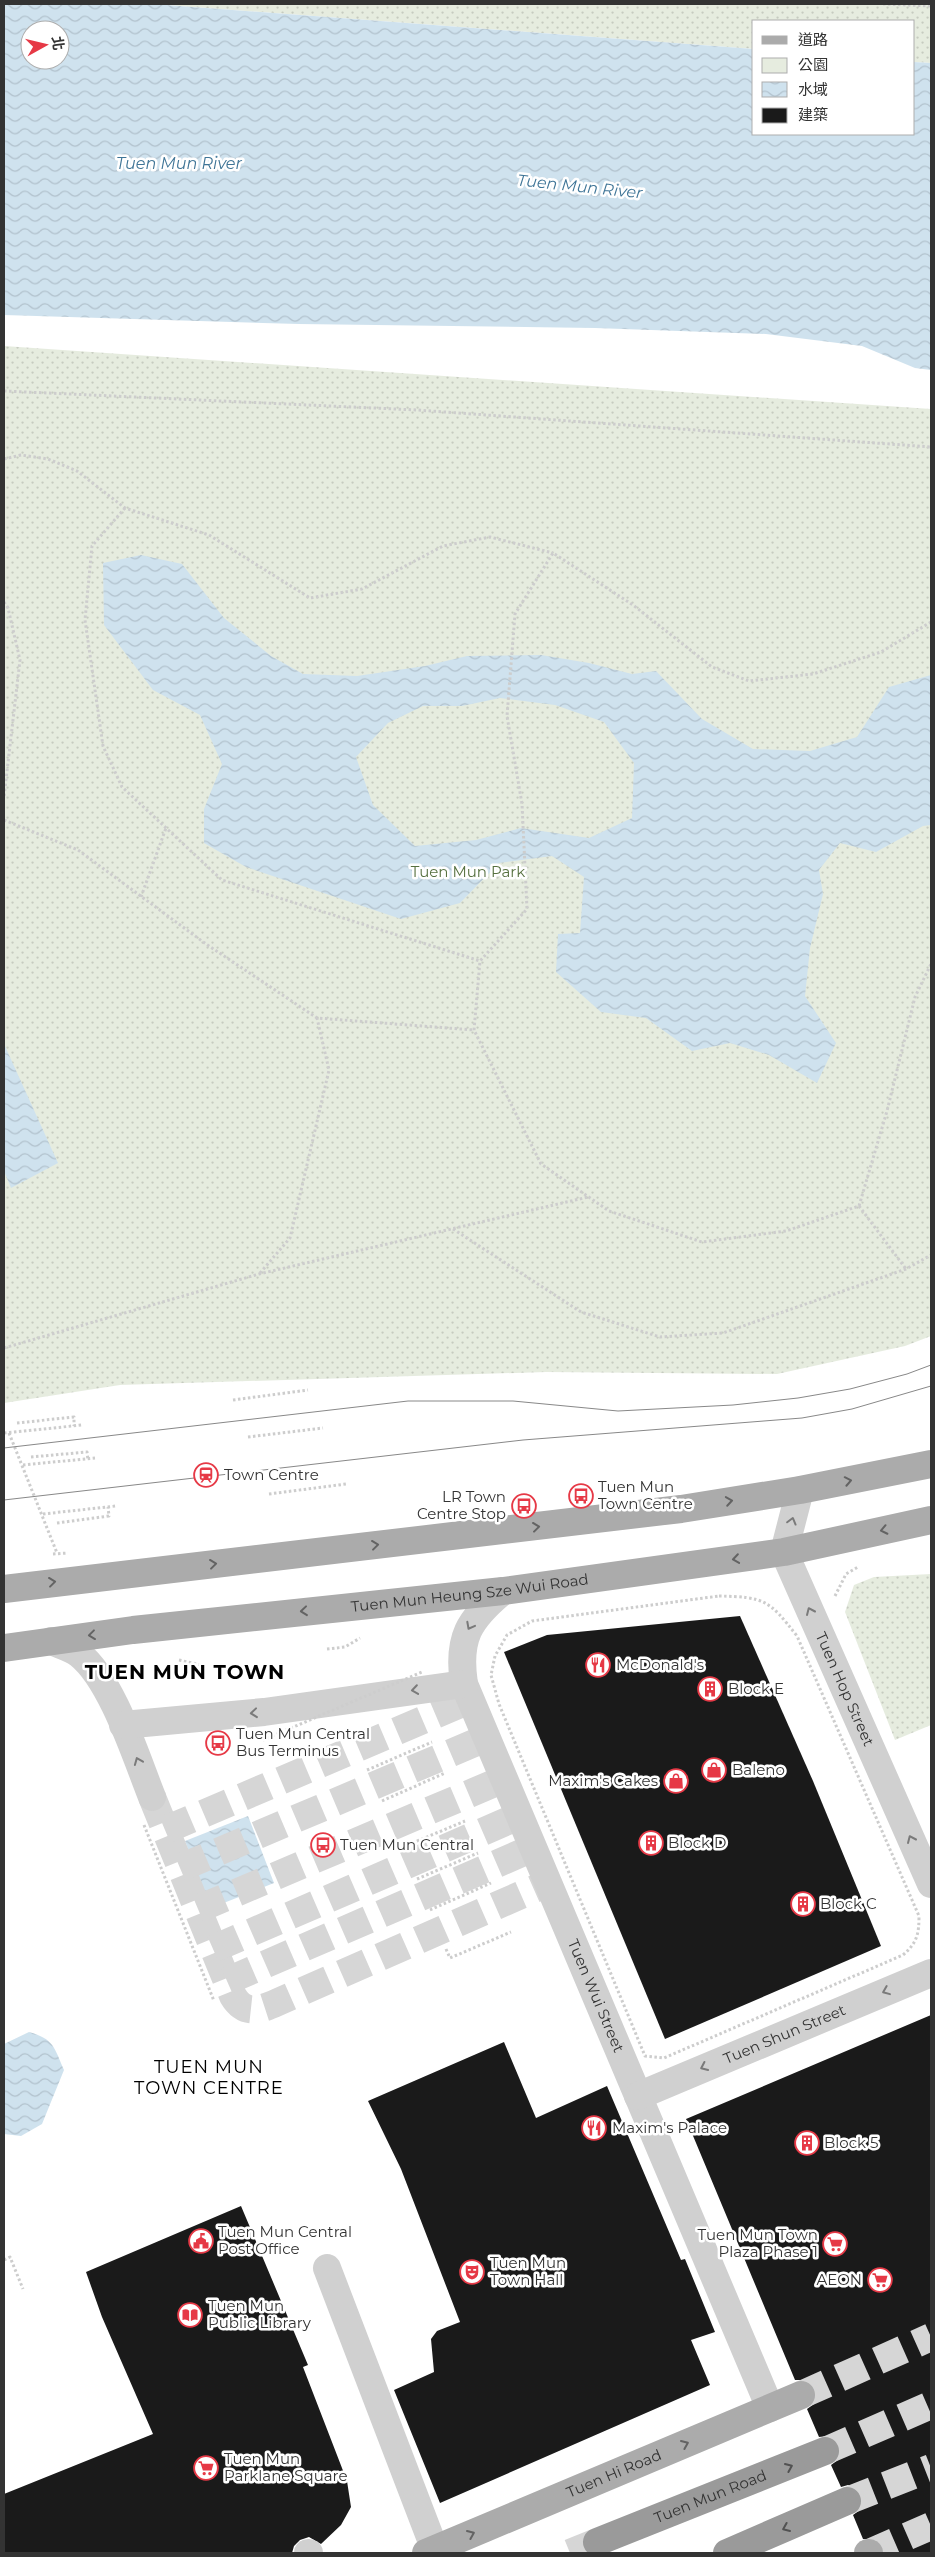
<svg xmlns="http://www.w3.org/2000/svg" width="935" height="2557" viewBox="0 0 935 2557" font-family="Montserrat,'Noto Sans TC',sans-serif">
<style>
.green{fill:url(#green-dots)}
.water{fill:url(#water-waves);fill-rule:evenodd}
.building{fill:#1a1a1a}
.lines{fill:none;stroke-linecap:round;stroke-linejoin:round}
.minor-tunnel{stroke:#d6d6d6;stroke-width:28;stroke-dasharray:28 14;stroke-linecap:butt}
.major-tunnel{stroke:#d6d6d6;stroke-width:28;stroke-dasharray:28 14;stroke-linecap:butt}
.highway-tunnel{stroke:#d6d6d6;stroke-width:28;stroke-dasharray:28 14;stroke-linecap:butt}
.path{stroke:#cdcdcd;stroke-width:3;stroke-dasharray:2.5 2.5;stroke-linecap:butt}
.minor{stroke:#d0d0d0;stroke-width:28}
.major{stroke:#ababab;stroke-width:28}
.highway{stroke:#9a9a9a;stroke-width:28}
.tram{stroke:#888;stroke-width:1}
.path-bridge{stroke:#cdcdcd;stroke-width:3;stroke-dasharray:2.5 2.5;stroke-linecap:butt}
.oneway{stroke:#636363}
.oneway2{stroke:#7a7a7a}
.oneway3{stroke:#525252}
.labels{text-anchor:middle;stroke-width:5;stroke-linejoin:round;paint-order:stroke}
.park-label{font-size:15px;fill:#56703f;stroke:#fff}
.poi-label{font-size:15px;fill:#333;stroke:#fff;text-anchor:start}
.street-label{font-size:15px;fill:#333;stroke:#fff}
.water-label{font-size:16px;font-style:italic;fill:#3f7597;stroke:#fff}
.quarter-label{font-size:18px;letter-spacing:1px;fill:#000;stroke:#fff}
.district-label{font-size:20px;font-weight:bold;letter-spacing:1px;fill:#000;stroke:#fff}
</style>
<defs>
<pattern id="green-dots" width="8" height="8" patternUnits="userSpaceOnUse" patternTransform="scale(1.25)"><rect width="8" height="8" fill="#e6ecdf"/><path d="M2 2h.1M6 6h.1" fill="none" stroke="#c6cbc0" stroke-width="1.8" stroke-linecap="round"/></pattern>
<pattern id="water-waves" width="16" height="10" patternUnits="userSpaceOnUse" patternTransform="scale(1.25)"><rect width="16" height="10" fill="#cfe2ee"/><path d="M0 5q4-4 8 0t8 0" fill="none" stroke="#b2c2cd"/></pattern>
</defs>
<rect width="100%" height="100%" fill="#fff"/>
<!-- green -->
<g class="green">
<polygon points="153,4 931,4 931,63 914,62 914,21 754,21 754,49"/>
<polygon points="4,346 931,409 931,1336 905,1346 777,1374 546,1372 120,1385 4,1403"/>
<polygon points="931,1574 931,1725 895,1740 845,1612 854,1585 874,1577"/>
</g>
<!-- water -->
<g class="water">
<path d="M4 4H153L754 49V134H914V62L931 63V370L915 368 862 346 766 334 595 328 299 324 4 315ZM30 30H60V60H30Z"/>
<path d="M141 555 182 564 224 618 271 656 303 674 357 676 425 666 467 656 541 655 589 663 632 674 656 671 702 719 753 749 810 751 857 737 889 687 931 675V825L923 826 876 852 840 843 819 870 823 894 810 948 805 996 836 1043 817 1083 769 1055 730 1043 692 1051 646 1018 601 1012 556 972 558 934 580 933 584 877 552 856 499 863 460 903 401 919 246 867 204 843V809L222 764 200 715 153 690 104 625 103 563ZM500 698 555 705 604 722 634 763 632 818 589 838 521 828 476 840 415 846 373 805 356 757 388 723 423 706H462Z"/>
<polygon points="4,1044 58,1163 11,1188 4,1171"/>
<polygon points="248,1816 274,1883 211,1908 185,1841"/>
<path d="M29 2032C54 2039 54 2047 64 2070L42 2124 21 2136 4 2134V2044Z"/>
</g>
<!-- building -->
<g class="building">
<polygon points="740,1616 813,1781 881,1946 665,2039 504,1652 547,1635"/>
<polygon points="931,2015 931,2553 885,2553 883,2546 877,2540 863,2539 853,2515 860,2510 863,2502 861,2495 856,2488 848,2485 841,2487 831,2465 838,2460 840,2454 839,2445 835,2439 828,2436 819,2437 807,2409 814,2404 816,2396 816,2389 810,2382 802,2380 795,2380 686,2119"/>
<polygon points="504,2042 536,2118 607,2086 681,2260 685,2259 715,2332 691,2340 710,2385 440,2503 394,2390 434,2372 431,2339 437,2331 460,2322 401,2169 368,2101"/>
<polygon points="241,2206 308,2365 303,2367 347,2481 351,2507 341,2525 321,2544 309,2537 300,2540 294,2546 292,2553 4,2553 4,2494 153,2434 102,2317 86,2272"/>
</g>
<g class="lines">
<!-- minor-tunnel -->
<g class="minor-tunnel">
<path d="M152 1797 233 1996C245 2016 260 2010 278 2002L548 1883"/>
<polyline points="165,1830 470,1700"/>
<polyline points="180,1868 486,1738"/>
<polyline points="198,1909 504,1779"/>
<polyline points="213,1949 519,1816"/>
<polyline points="227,1981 533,1848"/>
</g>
<!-- major-tunnel -->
<g class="major-tunnel">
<polyline points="801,2395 931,2337"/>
<polyline points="869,2553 931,2526"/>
</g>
<!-- highway-tunnel -->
<g class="highway-tunnel">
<polyline points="825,2451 931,2405"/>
<polyline points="847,2501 931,2468"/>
<polyline points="570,2553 597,2542"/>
</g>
<!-- path -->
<g class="path">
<polyline points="883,4 931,6"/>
<polyline points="4,391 417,410 931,447"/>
<polyline points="4,459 21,455 48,459 77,471 125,508 209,535 310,598 362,589 443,546 490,537 553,553"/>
<polyline points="125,508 92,546 85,620 103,746 122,787 222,880 480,961"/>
<polyline points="4,602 8,608 20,660 4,797"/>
<polyline points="931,622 881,652 813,674 749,681 712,667 633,605 553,553 515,614 507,716 522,804 527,909 480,961 474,1030 541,1164 609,1211 702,1242 786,1231 859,1206 887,1111 915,997 931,964"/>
<polyline points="4,820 78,850 206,944 317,1018 474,1030"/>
<polyline points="141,897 166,828"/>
<polyline points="859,1206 906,1269"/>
<polyline points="453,1229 581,1312 660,1337 723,1333 906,1269 931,1255"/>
<polyline points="260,1273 290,1238 329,1070 317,1018"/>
<polyline points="4,1348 259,1274 588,1197"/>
<polyline points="233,1400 308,1390"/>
<polyline points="17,1423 74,1417 74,1426"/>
<polyline points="4,1433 82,1425"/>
<polyline points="9,1433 57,1553"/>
<polyline points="248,1437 323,1428"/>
<polyline points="31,1457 87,1452 88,1460"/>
<polyline points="23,1465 95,1458"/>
<polyline points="269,1494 346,1484"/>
<polyline points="43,1514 116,1506"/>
<polyline points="57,1523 109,1516 108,1507"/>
<path d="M719 1596C765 1597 769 1600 797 1636L919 1916C919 1934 917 1943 903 1955L664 2058 645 2056 499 1704 491 1675 495 1656 507 1635 532 1621Z"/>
<polyline points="835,1596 846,1574 858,1567"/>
<polyline points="327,1649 345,1647 360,1638"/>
<polyline points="179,1660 201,1665"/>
<polyline points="367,1770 432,1742"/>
<polyline points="382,1801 445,1773"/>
<polyline points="144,1825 214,2001"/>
<polyline points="403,1847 465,1821"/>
<polyline points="417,1879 478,1853"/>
<polyline points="430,1910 491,1883"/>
<polyline points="446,1949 450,1958 511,1932"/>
<polyline points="4,2260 10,2257 23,2289"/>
</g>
<!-- minor -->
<g class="minor">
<path id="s1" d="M800 1490 784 1552 931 1884"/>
<path id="s2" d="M503 1591C469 1619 457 1638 464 1684L770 2408"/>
<path d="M51 1641C60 1645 71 1648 79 1654 112 1680 136 1757 152 1797"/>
<polyline points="123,1725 264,1712 464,1684"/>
<path id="s3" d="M638 2096 931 1973"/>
<polyline points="327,2268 435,2550"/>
<polyline points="308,2553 309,2553"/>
</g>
<!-- major -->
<g class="major">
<polyline points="4,1589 681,1509 800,1490 931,1464"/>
<path id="s4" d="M4 1648 133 1630 503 1591 784 1552 931 1520"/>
<path id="s5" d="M426 2553 801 2395"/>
<polyline points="868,2553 869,2553"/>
</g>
<!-- highway -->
<g class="highway">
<path id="s6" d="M597 2542 825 2451"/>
<polyline points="727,2553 847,2501"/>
</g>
<!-- tram -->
<g class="tram">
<polyline points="4,1448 408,1401 513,1401 618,1411 733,1405 798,1398 850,1389 907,1374 931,1365"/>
<polyline points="4,1500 523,1440 802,1418 852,1409 931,1386"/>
</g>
<!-- path-bridge -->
<g class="path-bridge">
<polyline points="53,1554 68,1553"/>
<polyline points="263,1740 422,1672"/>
</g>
</g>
<!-- one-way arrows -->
<defs><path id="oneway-chevron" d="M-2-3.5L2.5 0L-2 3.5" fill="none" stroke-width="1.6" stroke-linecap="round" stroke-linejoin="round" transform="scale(1.25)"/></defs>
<g class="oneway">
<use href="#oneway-chevron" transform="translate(848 1481) rotate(-11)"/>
<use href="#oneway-chevron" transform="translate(729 1501) rotate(-9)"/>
<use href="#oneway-chevron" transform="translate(536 1527) rotate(-7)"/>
<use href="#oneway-chevron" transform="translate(884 1530) rotate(168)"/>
<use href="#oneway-chevron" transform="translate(375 1545) rotate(-7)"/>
<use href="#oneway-chevron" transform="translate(736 1559) rotate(172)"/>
<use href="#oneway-chevron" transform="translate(213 1564) rotate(-7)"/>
<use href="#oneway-chevron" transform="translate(52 1582) rotate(-7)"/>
<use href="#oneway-chevron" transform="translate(304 1611) rotate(174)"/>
<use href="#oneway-chevron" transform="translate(92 1635) rotate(173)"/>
<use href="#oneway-chevron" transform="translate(685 2444) rotate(-23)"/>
<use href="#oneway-chevron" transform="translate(471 2534) rotate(-23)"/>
</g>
<g class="oneway2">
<use href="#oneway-chevron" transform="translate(792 1521) rotate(-75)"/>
<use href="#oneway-chevron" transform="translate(810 1611) rotate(-114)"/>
<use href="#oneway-chevron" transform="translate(470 1626) rotate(118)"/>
<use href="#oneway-chevron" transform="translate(415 1690) rotate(172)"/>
<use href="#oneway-chevron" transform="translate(254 1713) rotate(174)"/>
<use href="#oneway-chevron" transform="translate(138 1761) rotate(-112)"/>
<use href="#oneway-chevron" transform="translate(911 1839) rotate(-114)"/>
<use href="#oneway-chevron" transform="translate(886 1991) rotate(158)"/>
<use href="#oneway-chevron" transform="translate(704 2067) rotate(155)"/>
</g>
<g class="oneway3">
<use href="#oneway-chevron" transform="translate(789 2467) rotate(-23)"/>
<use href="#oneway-chevron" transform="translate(786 2528) rotate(157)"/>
</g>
<!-- icons -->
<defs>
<g id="station-ring" transform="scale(1.25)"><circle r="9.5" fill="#fff" stroke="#e63946" stroke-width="1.5"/><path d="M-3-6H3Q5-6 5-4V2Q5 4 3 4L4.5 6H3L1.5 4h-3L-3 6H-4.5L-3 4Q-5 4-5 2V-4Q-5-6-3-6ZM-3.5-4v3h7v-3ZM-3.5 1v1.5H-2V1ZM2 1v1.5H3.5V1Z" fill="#e63946"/></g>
<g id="bus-ring" transform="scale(1.25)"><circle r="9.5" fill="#fff" stroke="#e63946" stroke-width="1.5"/><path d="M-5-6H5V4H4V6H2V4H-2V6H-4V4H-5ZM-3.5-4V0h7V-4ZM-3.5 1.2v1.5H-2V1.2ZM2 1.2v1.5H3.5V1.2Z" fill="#e63946"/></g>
<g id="restaurant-ring" transform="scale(1.25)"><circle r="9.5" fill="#fff" stroke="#e63946" stroke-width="1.5"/><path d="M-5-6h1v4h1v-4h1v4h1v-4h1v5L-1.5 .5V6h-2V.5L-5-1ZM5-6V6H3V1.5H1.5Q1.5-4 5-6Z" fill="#e63946"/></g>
<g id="building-ring" transform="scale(1.25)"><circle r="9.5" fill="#fff" stroke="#e63946" stroke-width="1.5"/><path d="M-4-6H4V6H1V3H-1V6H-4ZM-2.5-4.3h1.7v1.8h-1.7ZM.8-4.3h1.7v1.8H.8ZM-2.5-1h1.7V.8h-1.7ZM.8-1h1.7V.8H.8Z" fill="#e63946"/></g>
<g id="shop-ring" transform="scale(1.25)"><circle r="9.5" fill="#fff" stroke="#e63946" stroke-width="1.5"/><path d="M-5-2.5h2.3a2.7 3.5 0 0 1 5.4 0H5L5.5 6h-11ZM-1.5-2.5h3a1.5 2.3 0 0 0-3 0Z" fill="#e63946"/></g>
<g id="civic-ring" transform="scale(1.25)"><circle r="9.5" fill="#fff" stroke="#e63946" stroke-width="1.5"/><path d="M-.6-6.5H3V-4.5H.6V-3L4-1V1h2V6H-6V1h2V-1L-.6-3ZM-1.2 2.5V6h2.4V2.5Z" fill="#e63946"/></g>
<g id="supermarket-ring" transform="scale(1.25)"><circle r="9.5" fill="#fff" stroke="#e63946" stroke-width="1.5"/><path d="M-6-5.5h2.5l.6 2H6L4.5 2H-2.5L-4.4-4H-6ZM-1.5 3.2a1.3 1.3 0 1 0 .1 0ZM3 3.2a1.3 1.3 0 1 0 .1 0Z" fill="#e63946"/></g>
<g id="theatre-ring" transform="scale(1.25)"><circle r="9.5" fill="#fff" stroke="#e63946" stroke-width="1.5"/><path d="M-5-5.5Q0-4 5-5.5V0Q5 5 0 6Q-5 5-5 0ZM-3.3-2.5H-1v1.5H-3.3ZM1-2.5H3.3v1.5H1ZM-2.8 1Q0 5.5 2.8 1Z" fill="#e63946"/></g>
<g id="library-ring" transform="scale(1.25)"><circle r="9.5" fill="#fff" stroke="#e63946" stroke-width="1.5"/><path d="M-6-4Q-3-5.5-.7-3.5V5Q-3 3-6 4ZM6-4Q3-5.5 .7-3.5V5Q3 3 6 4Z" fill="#e63946"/></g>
</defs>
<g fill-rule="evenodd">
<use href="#station-ring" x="206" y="1475"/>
<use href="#bus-ring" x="581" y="1496"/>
<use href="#bus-ring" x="524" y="1506"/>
<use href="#restaurant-ring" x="598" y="1665"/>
<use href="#building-ring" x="710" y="1689"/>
<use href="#bus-ring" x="218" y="1743"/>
<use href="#shop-ring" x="714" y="1770"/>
<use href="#shop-ring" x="676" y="1781"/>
<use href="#building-ring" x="651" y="1843"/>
<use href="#bus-ring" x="323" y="1845"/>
<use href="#building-ring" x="803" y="1904"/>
<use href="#restaurant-ring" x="594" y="2128"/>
<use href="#building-ring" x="807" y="2143"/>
<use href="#civic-ring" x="201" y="2241"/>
<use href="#supermarket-ring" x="835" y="2244"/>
<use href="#theatre-ring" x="472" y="2272"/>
<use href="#supermarket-ring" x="880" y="2280"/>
<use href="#library-ring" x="190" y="2315"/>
<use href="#supermarket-ring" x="206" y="2468"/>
</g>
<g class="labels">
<!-- park labels -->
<g class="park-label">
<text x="468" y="877">Tuen Mun Park</text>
</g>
<!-- poi labels -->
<g class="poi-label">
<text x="224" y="1480">Town Centre</text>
<text x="598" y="1492">Tuen Mun<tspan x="598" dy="17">Town Centre</tspan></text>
<text x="506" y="1502" text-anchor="end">LR Town<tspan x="506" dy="17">Centre Stop</tspan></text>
<text x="616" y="1670">McDonald's</text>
<text x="728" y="1694">Block E</text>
<text x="236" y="1739">Tuen Mun Central<tspan x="236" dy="17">Bus Terminus</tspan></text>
<text x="732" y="1775">Baleno</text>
<text x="658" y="1786" text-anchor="end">Maxim's Cakes</text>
<text x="668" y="1848">Block D</text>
<text x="340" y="1850">Tuen Mun Central</text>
<text x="820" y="1909">Block C</text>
<text x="612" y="2133">Maxim's Palace</text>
<text x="824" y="2148">Block 5</text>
<text x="218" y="2237">Tuen Mun Central<tspan x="218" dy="17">Post Office</tspan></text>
<text x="818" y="2240" text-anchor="end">Tuen Mun Town<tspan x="818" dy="17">Plaza Phase 1</tspan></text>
<text x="490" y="2268">Tuen Mun<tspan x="490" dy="17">Town Hall</tspan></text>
<text x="862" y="2285" text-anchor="end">AEON</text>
<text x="208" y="2311">Tuen Mun<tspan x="208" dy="17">Public Library</tspan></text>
<text x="224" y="2464">Tuen Mun<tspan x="224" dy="17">Parklane Square</tspan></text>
</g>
<!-- street labels -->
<g class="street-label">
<text dy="5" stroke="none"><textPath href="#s4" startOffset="469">Tuen Mun Heung Sze Wui Road</textPath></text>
<text dy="5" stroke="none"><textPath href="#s1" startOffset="214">Tuen Hop Street</textPath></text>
<text dy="5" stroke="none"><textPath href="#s2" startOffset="446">Tuen Wui Street</textPath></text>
<text dy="5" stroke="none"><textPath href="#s3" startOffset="159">Tuen Shun Street</textPath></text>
<text dy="5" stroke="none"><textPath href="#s5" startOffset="204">Tuen Hi Road</textPath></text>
<text dy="5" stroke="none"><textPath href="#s6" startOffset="122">Tuen Mun Road</textPath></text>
</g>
<!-- water labels -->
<g class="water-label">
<text x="179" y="169">Tuen Mun River</text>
<text transform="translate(580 186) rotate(6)" y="6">Tuen Mun River</text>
</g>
<!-- quarter labels -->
<g class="quarter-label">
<text x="209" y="2073">TUEN MUN<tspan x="209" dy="21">TOWN CENTRE</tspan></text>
</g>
<!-- district labels -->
<g class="district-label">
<text x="185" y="1679">TUEN MUN TOWN</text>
</g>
</g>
<!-- border -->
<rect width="935" height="2557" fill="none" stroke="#333333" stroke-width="10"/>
<!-- legend -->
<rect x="752" y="20" width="162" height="115" fill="#ffffff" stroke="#adadad"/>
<rect x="762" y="36" width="25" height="8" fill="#ababab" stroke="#adadad"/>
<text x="798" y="45" font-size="15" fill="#333333">道路</text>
<rect x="762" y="58" width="25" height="15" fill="#e6ecdf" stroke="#adadad"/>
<text x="798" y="70" font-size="15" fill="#333333">公園</text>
<rect x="762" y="82" width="25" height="15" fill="url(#water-waves)" stroke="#adadad"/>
<text x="798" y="95" font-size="15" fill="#333333">水域</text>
<rect x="762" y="108" width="25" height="15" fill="#1a1a1a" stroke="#adadad"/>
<text x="798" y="120" font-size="15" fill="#333333">建築</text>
<!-- north arrow -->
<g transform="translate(45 45) rotate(82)"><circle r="24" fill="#ffffff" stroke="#adadad"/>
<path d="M0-4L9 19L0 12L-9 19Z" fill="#e63946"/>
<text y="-8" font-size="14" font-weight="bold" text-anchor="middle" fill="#333333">北</text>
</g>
</svg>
